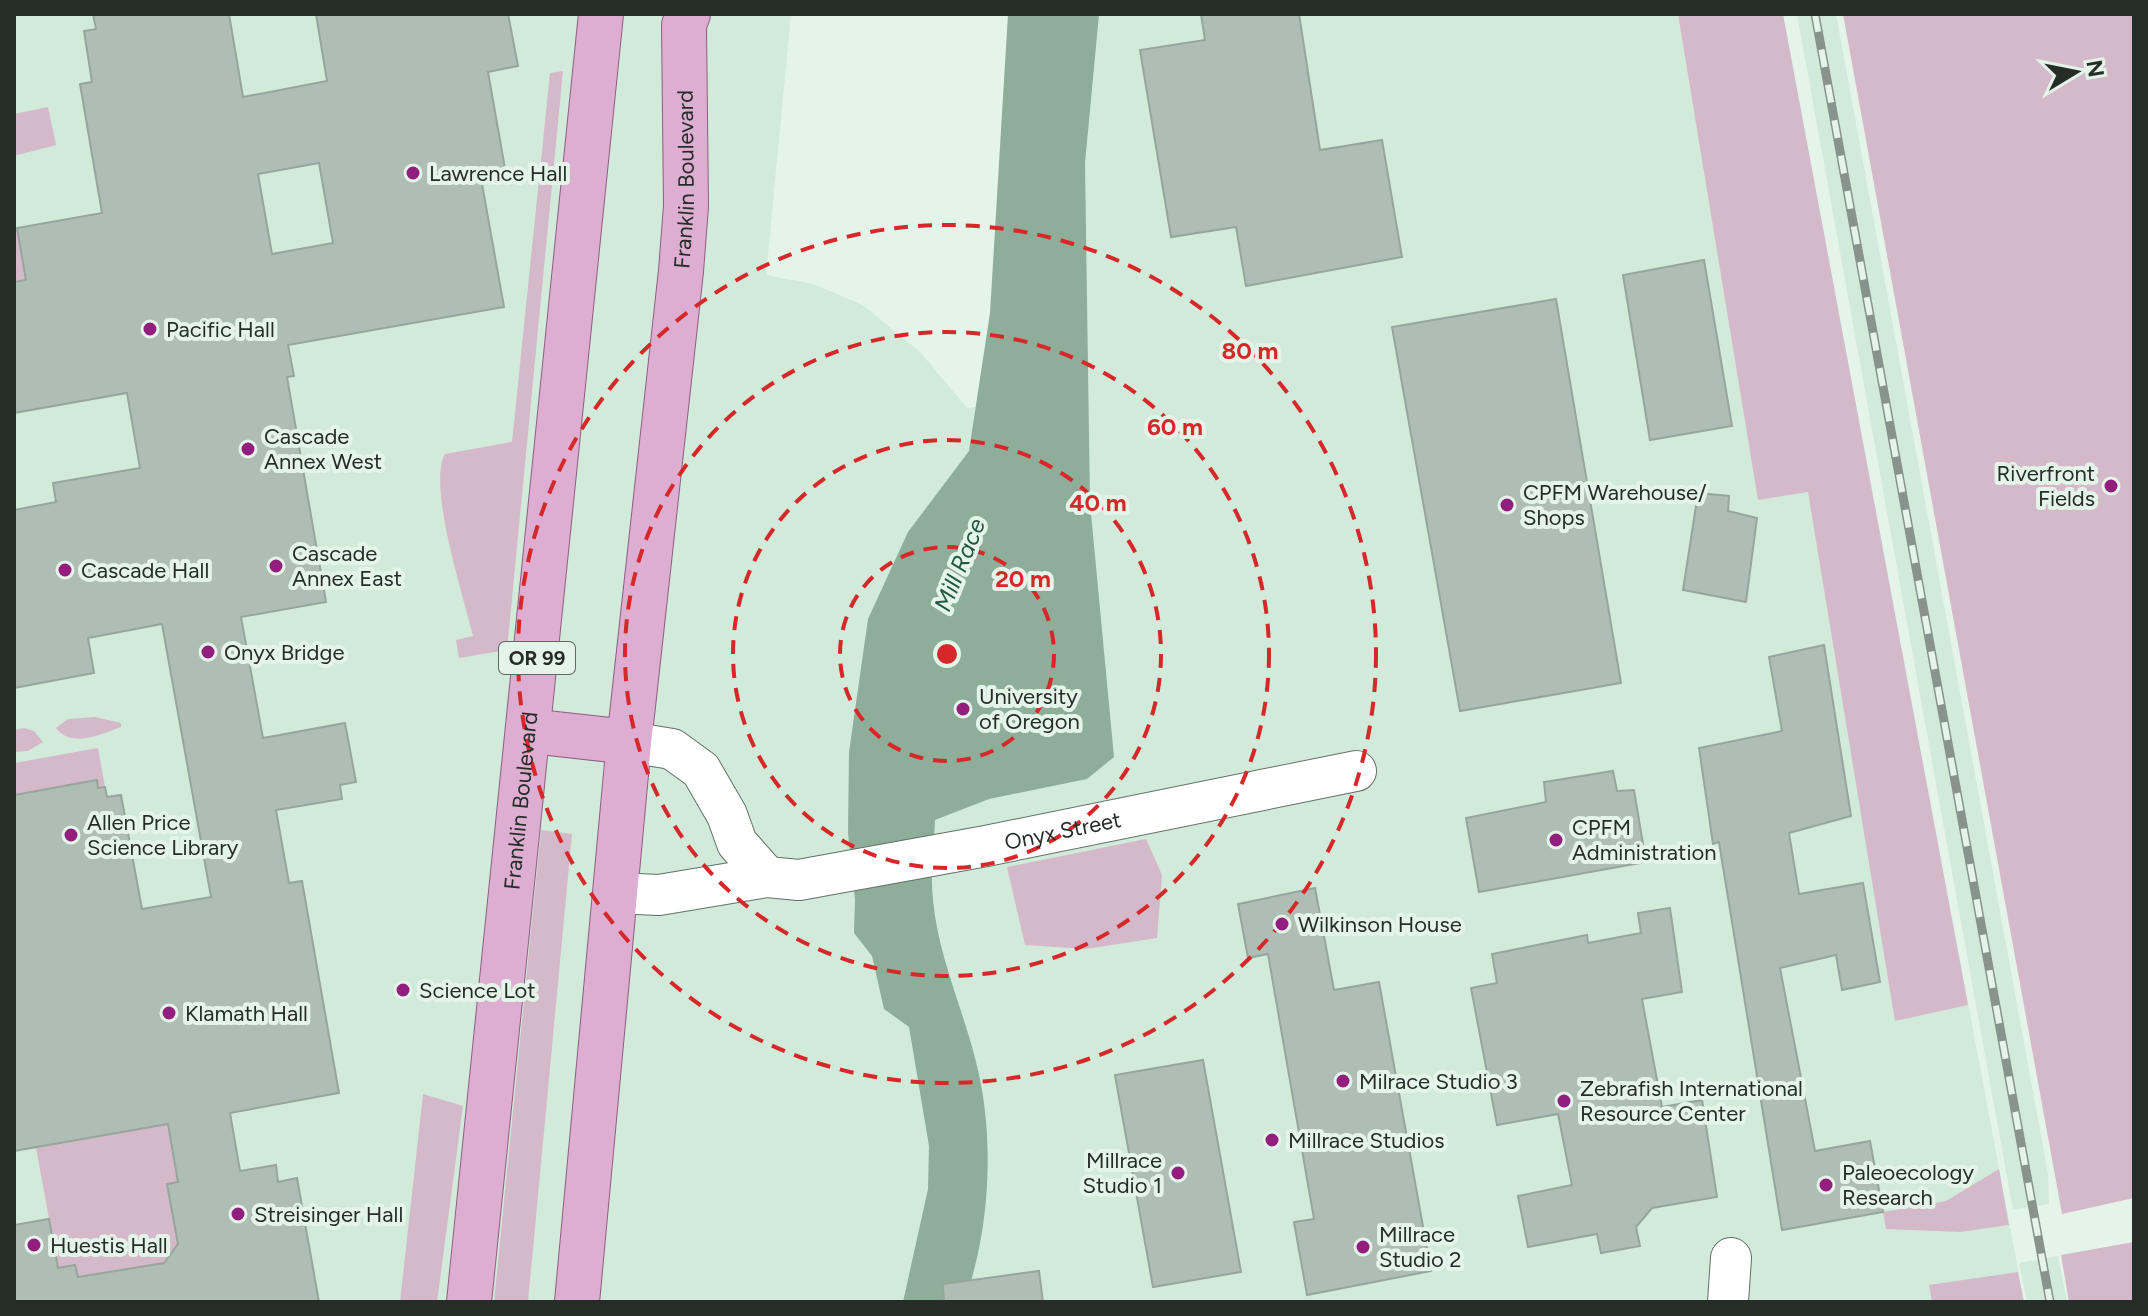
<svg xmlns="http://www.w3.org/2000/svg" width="2148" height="1316" viewBox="0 0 2148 1316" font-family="Figtree,sans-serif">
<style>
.built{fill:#d2eada}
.green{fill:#d4b9cb}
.water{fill:#8eae9a}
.building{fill:#afbeb4;stroke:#97a69c;stroke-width:2;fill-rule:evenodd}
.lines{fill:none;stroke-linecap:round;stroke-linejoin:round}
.street-casing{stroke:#627067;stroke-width:42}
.primary-casing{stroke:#8e5e82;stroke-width:46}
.street{stroke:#fff;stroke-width:40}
.primary{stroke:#ddaed1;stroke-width:44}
.rail-casing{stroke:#88938c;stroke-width:9}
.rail{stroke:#e4f4e9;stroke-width:6;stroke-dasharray:18;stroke-linecap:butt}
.ring{fill:none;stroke:#d62828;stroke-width:4;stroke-dasharray:14 10}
.poi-dot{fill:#931e7d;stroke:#e4f4e9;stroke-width:3}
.labels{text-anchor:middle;stroke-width:8;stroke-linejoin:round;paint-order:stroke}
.shield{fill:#e4f4e9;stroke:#5f6963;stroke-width:2}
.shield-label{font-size:20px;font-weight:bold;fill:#262d29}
.poi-label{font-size:22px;fill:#262d29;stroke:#e4f4e9;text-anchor:start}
.street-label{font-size:22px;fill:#262d29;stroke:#e4f4e9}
.water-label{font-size:24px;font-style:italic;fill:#22583b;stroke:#e4f4e9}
.centre{fill:#d62828;stroke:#e4f4e9;stroke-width:4}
.ring-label{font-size:24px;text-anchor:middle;font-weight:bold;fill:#d62828;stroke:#e4f4e9;stroke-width:8;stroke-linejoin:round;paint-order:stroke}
</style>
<rect width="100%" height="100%" fill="#e4f4e9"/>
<!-- built -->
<g class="built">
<polygon points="14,14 791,14 766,275 813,284 863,305 920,352 967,408 1045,396 1042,14 1783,14 2024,1302 14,1302"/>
<polygon points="1797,14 1836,14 2048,1174 2049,1204 2013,1210"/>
<polygon points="2058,1256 2067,1302 2027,1302 2019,1263"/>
</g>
<!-- green -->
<g class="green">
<polygon points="1678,14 1783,14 1968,1005 1895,1021 1808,492 1758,500"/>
<polygon points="1843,14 2134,14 2134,1198 2062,1214"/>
<path d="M563 71 507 650 459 658 456 640 473 636C464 598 427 485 445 454L512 442 550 73Z"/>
<polygon points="48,107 56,145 14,156 14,114"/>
<polygon points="14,228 17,228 26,280 14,282"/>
<path d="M95 717 121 723V727C101 734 72 749 56 728L68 719Z"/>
<polygon points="24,728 34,731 43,742 28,751 14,752 14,730"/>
<polygon points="98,748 105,787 98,788 96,780 14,795 14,763"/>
<polygon points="541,830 572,834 528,1302 494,1302"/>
<polygon points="1146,839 1162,875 1157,938 1086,949 1025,945 1007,867"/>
<polygon points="423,1094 463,1106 437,1302 400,1302"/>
<polygon points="168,1124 178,1182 167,1184 178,1244 164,1263 78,1281 75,1265 58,1268 36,1148"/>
<polygon points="1999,1169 2009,1225 1960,1232 1886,1229 1883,1212 1946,1201"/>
<polygon points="2134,1242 2134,1302 2069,1302 2061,1255"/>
<polygon points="2018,1272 2024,1302 1932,1302 1929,1285"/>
</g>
<!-- water -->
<path class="water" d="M1008 14H1099L1085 163 1090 503 1114 757 1087 779 989 799 935 820C934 846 930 874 933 900 938 956 964 1011 977 1066 995 1139 990 1232 964 1302H903L928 1189 929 1146 909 1027 884 1009 872 956 854 933 855 900 848 833 849 752 868 619 908 532 969 451 990 313Z"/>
<!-- building -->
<g class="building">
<path d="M93 14H229L243 97 327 81 316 14H508L518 66 488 72 507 180 482 184 504 307 288 345 294 376 287 377 326 602 241 617 263 738 345 723 356 782 340 785 342 799 276 810 289 883 302 881 339 1093 230 1113 240 1171 276 1165 278 1182 297 1178 319 1302H14V1225L49 1219 58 1268 75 1265 78 1277 164 1263 178 1244 167 1184 178 1182 168 1124 14 1151V795L97 780 98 788 105 787 107 797 121 795 142 909 211 897 162 624 88 638 94 673 14 688V510L56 502 53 483 140 468 127 393 14 413V282L26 280 17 228 102 213 80 84 92 82 84 31 96 29ZM319 163 333 243 272 254 258 174Z"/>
<polygon points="1201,14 1299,14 1320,150 1382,140 1402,257 1246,286 1236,227 1171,237 1140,50 1205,40"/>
<polygon points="1704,260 1732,426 1650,440 1623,275"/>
<polygon points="1556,299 1621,683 1460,711 1392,327"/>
<polygon points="1698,493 1729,496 1728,511 1757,518 1746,602 1683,590"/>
<polygon points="1824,645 1851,816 1789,833 1799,894 1863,883 1880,982 1842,990 1836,955 1780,968 1815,1151 1870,1141 1883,1212 1782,1230 1719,842 1713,844 1699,748 1782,731 1769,657"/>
<polygon points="1613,771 1617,791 1634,790 1646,862 1479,892 1466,818 1546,802 1544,782"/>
<polygon points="1315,888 1334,990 1379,982 1431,1271 1307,1295 1294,1222 1314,1219 1268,954 1248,958 1238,904"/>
<polygon points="1670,908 1682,992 1642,999 1662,1107 1702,1100 1717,1197 1652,1208 1636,1227 1640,1246 1601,1253 1597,1234 1528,1247 1518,1196 1572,1185 1558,1114 1497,1125 1471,988 1497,983 1492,954 1587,935 1588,943 1641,933 1638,913"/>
<polygon points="1203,1060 1241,1272 1153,1287 1115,1075"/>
<polygon points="1039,1271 1043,1302 944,1302 943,1284"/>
</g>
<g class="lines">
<!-- street casing -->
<g class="street-casing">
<g id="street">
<polyline points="629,742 672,749 701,770 727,815 737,843 767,877"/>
<path id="s1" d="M615 893 659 895 767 877 799 880 986 846 1356 771"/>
<polyline points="1728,1302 1731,1258"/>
</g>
</g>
<!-- primary casing -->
<g class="primary-casing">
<g id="primary">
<polyline points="530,731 629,742"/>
<path id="s2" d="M469 1302 601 14"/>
<path id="s3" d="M577 1302 629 742 681 271 686 206 684 25 688 14"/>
</g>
</g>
<!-- street -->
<use href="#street" class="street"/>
<!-- primary -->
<use href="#primary" class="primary"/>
<!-- rail casing -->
<g class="rail-casing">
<polyline id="rail" points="1815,14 2050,1302"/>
</g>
<!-- rail -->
<use href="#rail" class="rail"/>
</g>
<!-- distance rings -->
<g class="ring">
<circle cx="947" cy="654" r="107"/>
<circle cx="947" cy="654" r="214"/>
<circle cx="947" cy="654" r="322"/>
<circle cx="947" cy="654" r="429"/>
</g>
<!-- markers -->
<g class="poi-dot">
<circle cx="413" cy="173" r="8"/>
<circle cx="150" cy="329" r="8"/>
<circle cx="248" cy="449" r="8"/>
<circle cx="2111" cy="486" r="8"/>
<circle cx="1507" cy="505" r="8"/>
<circle cx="276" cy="566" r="8"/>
<circle cx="65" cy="570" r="8"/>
<circle cx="208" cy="652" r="8"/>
<circle cx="963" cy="709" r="8"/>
<circle cx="71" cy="835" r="8"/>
<circle cx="1556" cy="840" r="8"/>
<circle cx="1282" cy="924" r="8"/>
<circle cx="403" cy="990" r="8"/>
<circle cx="169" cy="1013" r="8"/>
<circle cx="1343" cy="1081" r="8"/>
<circle cx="1564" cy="1101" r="8"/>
<circle cx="1272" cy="1140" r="8"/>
<circle cx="1178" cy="1173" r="8"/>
<circle cx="1826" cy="1185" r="8"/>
<circle cx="238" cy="1214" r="8"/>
<circle cx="34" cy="1245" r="8"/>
<circle cx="1363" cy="1247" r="8"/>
</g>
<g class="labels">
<!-- shield labels -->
<rect class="shield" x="499" y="642" width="76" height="32" rx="6"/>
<g class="shield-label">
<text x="537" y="665">OR 99</text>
</g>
<!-- poi labels -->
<g class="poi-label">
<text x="429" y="181">Lawrence Hall</text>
<text x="166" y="337">Pacific Hall</text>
<text x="264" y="444">Cascade<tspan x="264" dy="25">Annex West</tspan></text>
<text x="2095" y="481" text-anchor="end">Riverfront<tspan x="2095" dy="25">Fields</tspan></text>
<text x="1523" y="500">CPFM Warehouse/<tspan x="1523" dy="25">Shops</tspan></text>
<text x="292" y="561">Cascade<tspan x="292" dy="25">Annex East</tspan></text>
<text x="81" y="578">Cascade Hall</text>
<text x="224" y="660">Onyx Bridge</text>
<text x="979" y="704">University<tspan x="979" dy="25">of Oregon</tspan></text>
<text x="87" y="830">Allen Price<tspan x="87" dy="25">Science Library</tspan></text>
<text x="1572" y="835">CPFM<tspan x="1572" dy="25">Administration</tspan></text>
<text x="1298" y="932">Wilkinson House</text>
<text x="419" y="998">Science Lot</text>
<text x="185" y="1021">Klamath Hall</text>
<text x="1359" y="1089">Milrace Studio 3</text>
<text x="1580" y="1096">Zebrafish International<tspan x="1580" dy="25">Resource Center</tspan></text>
<text x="1288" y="1148">Millrace Studios</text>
<text x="1162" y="1168" text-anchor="end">Millrace<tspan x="1162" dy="25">Studio 1</tspan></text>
<text x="1842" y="1180">Paleoecology<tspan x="1842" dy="25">Research</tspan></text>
<text x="254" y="1222">Streisinger Hall</text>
<text x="1379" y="1242">Millrace<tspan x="1379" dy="25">Studio 2</tspan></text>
<text x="50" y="1253">Huestis Hall</text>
</g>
<!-- street labels -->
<g class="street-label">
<text dy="8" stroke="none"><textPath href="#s3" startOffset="1128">Franklin Boulevard</textPath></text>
<text dy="8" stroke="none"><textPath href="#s2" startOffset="504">Franklin Boulevard</textPath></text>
<text dy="8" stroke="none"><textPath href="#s1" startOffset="454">Onyx Street</textPath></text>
</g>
<!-- water labels -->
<g class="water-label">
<text transform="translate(960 565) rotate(-68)" y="8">Mill Race</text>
</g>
</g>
<circle cx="947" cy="654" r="12" class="centre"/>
<g class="ring-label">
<text x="1250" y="359">80 m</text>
<text x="1175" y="435">60 m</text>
<text x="1098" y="511">40 m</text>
<text x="1023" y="587">20 m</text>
</g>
<!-- border -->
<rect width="2148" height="1316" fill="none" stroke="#262d29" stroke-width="32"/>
<!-- north arrow -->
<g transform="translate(2076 72) rotate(80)" stroke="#e4f4e9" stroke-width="6" paint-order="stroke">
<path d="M0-6L14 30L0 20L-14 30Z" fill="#262d29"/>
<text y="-12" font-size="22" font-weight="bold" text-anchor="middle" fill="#262d29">N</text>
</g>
</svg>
